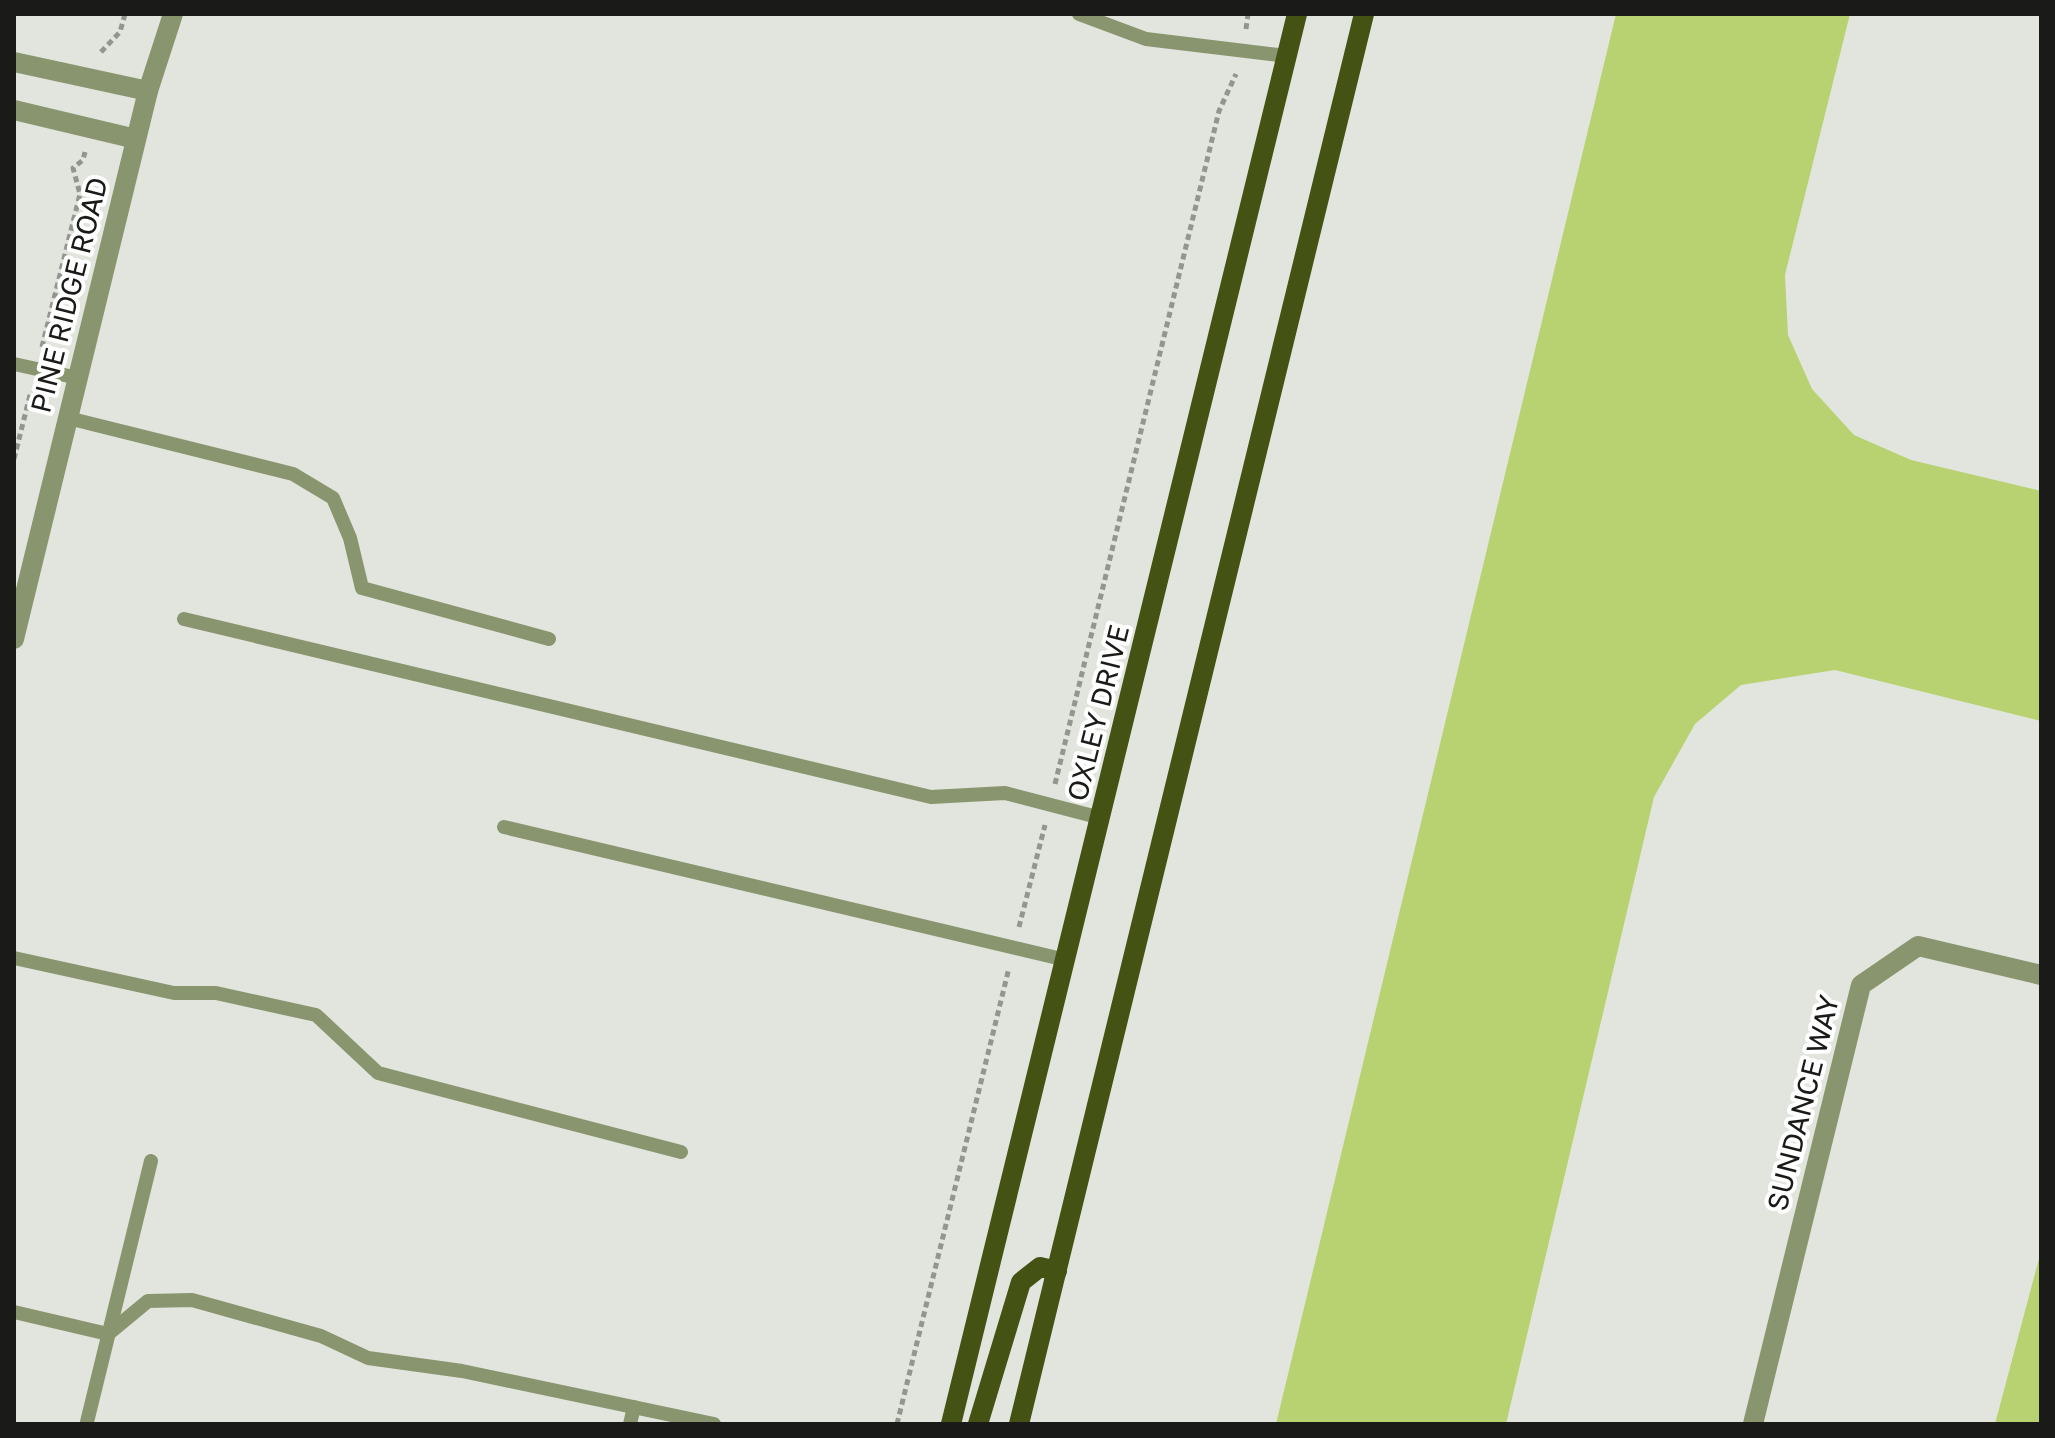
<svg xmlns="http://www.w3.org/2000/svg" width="2055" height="1438" viewBox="0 0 2055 1438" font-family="'Golos Text',sans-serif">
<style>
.water{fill:#b8d271}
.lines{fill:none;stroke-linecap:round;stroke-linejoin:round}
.path{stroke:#93958f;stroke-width:5;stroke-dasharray:6 4;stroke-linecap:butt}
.service{stroke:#89956e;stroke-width:14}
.minor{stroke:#89956e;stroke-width:20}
.tertiary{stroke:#89956e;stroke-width:20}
.primary{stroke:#445214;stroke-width:20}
.labels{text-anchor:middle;stroke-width:8;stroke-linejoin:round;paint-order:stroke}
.street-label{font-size:28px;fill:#1a1b18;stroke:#fff}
</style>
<rect width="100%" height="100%" fill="#e2e5dd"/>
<!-- water -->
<g class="water">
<polygon points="1616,14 1850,14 1785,275 1788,335 1812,389 1854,435 1911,460 2041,491 2041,721 1835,670 1741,685 1695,724 1654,797 1506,1424 1276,1424"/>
<polygon points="2041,1251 2041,1424 1995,1424"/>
</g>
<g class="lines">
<!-- path -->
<g class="path">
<polyline points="1246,29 1248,14"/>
<polyline points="101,52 120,32 125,14"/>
<polyline points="42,347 80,194 73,168 83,160 85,152"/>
<polyline points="14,459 31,391"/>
<polyline points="1055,784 1219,111 1236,74"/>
<polyline points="1019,927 1045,825"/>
<polyline points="897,1424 1009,968"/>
</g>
<!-- service -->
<g class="service">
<polyline points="1079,14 1146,39 1287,56"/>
<polyline points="14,364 78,378"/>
<polyline points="68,418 293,474 333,498 350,538 362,588 549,639"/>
<polyline points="184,619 931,797 1005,793 1101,818"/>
<polyline points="504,827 1066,960"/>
<polyline points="14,958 174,993 216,993 316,1015 378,1073 681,1152"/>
<polyline points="14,1312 108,1334 148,1301 192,1300 321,1336 368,1358 462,1371 714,1424"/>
<polyline points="87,1422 151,1161"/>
<polyline points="630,1424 634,1407"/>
</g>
<!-- minor -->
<g class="minor">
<polyline points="14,62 148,91"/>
<polyline points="14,110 136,139"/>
<polyline points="1753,1424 1861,985 1918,946 2041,975"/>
</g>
<!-- tertiary -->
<polyline class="tertiary" points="14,639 148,91 173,14"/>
<!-- primary -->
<g class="primary">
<polyline points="951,1424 1297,14"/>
<polyline points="978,1424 1021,1282 1040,1267 1057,1271"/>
<polyline points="1019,1424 1364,14"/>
</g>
</g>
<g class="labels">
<!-- street labels -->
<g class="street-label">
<text transform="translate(69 295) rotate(-76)" y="10">PINE RIDGE ROAD</text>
<text transform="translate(1098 713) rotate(-76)" y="10">OXLEY DRIVE</text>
<text transform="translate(1803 1103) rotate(-76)" y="10">SUNDANCE WAY</text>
</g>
</g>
<!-- border -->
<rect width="2055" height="1438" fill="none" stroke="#1a1b18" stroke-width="32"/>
</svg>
